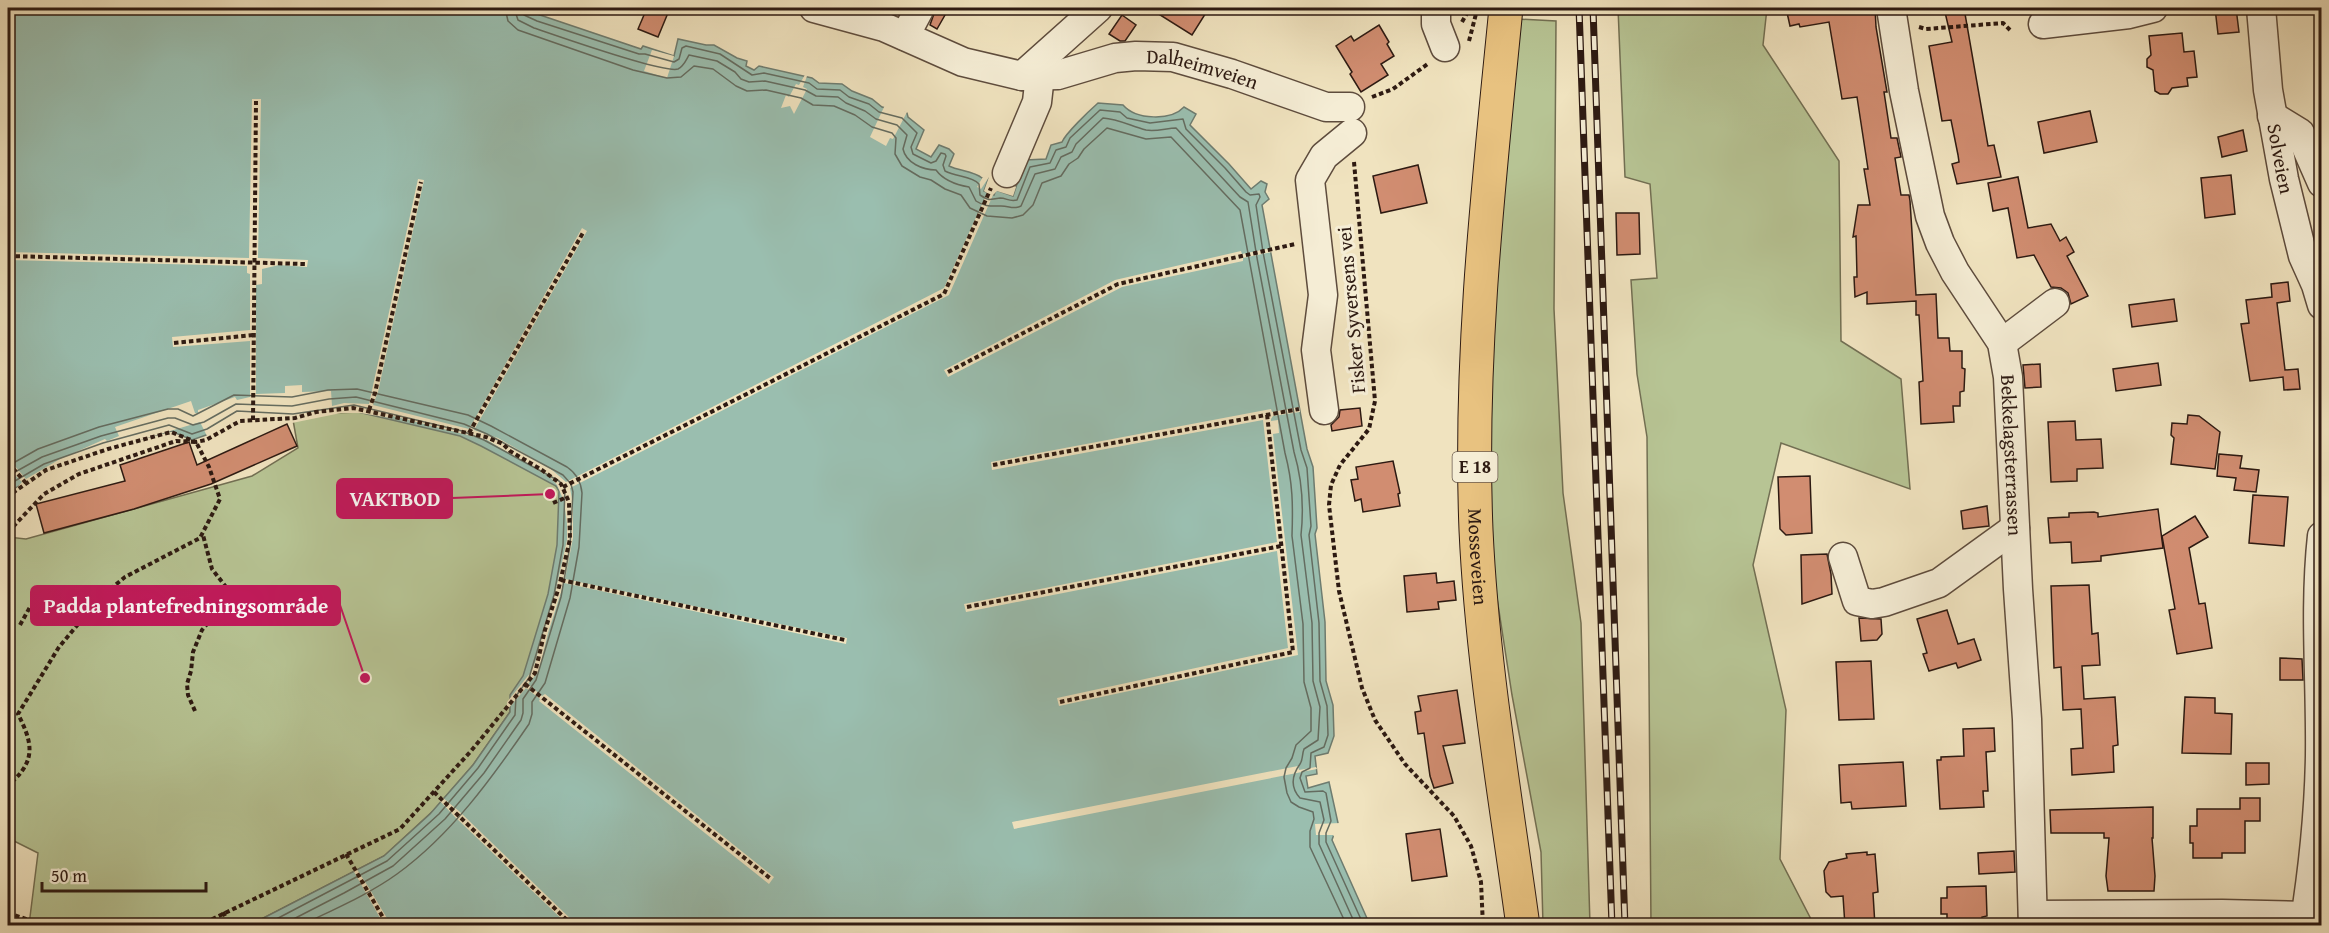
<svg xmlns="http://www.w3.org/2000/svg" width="2329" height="933" viewBox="0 0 2329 933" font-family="'Gentium Book Plus',serif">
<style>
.green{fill:#b7c494;stroke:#726f53;stroke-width:1.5}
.water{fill:#9abeaf;stroke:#6e7c70;stroke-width:1.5}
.pier{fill:#f0e3bf}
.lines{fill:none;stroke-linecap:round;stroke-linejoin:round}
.shore{stroke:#646c60;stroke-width:1.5}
.building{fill:#d18d71;stroke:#2d1a12;stroke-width:1.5}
.minor-casing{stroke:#5e4c3d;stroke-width:31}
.highway-casing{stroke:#2d1a12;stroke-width:35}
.path{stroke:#2d1a12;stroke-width:4;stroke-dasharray:4.5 3;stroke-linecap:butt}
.minor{stroke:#f5edd5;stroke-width:28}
.highway{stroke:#e8c280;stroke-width:33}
.rail-casing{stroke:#2d1a12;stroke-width:7}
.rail{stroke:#f5edd5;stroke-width:4.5;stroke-dasharray:14;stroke-linecap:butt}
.path-bridge{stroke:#2d1a12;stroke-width:4;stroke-dasharray:4.5 3;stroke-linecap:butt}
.labels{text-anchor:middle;stroke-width:6;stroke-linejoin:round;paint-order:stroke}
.shield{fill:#f5edd5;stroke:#69594c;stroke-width:1.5}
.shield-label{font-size:18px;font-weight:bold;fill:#2d1a12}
.street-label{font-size:20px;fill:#2d1a12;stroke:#f5edd5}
.leader{fill:none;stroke:#c2185b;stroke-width:2}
.callout-dot{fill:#c2185b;stroke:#f5edd5;stroke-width:2}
.callout{fill:#c2185b;stroke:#c2185b;stroke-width:2}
.callout-label{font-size:21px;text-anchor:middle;font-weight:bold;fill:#fff}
</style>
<rect width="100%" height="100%" fill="#f0e3bf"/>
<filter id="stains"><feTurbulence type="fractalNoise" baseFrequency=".00333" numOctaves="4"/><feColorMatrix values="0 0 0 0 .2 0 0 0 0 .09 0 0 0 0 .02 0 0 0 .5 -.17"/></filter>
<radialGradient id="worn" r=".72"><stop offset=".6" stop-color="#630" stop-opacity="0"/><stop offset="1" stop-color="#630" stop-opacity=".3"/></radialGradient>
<!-- green -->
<g class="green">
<polygon points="1618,8 1767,8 1763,45 1839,161 1841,341 1901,379 1910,489 1781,443 1753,565 1786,710 1780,859 1814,925 1651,925 1647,437 1637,374 1631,280 1657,278 1650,184 1625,177"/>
<polygon points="1517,19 1556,21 1554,309 1563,493 1581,623 1590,925 1543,925 1541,852 1512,695 1493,572 1487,413"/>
<polygon points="360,412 477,437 540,470 560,490 560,597 510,706 510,712 473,765 434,810 384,856 250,925 29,925 38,853 8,838 8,537 26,539 252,476 298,448 293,420 330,413"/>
</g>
<!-- water -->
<path class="water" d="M8 8H522L540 15 641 49 643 46 674 56 678 39 706 45H714L737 58 747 61 746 66 754 70 759 66 812 78 819 83 842 84 852 91 872 99 882 107 907 113 908 117 924 130 916 149 931 157 939 145 949 149 954 154 949 166C959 171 974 171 982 178L989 177 984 191 994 195 996 190 1013 196 1025 160 1046 159 1051 145 1062 142C1066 133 1089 111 1098 103L1123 105C1136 120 1171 121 1184 107L1196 114 1190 125 1229 164 1251 189 1261 181 1267 184 1265 192 1269 199 1262 205 1307 449 1313 467 1317 528 1315 534 1325 622 1326 681 1333 705 1334 736 1328 753 1315 756 1317 774 1306 776 1308 788 1329 782 1338 823 1332 840 1370 925H250L384 856 430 814 473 765 510 712V695L523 676 548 594 557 545 559 491 556 486 481 446 460 436 354 411 238 417 209 434 192 440 171 431 105 449 46 470 12 490 8 495Z"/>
<!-- pier -->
<g class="pier">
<polygon points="652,50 674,56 667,78 644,71"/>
<polygon points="806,73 807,76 803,87 807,89 794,114 790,106 781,108 786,95 789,97 796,84 799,85"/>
<polygon points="252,99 261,99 258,258 308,260 307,267 279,265 262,269 262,284 256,285 256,394 285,393 285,386 302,385 302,392 331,391 332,406 344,403 369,404 418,179 424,180 378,392 373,405 469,429 582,228 587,231 474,430 498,438 551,469 566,482 944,288 987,193 984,191 989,177 981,189 977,187 984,175 989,174 993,177 988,189 993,191 997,187 1011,192 1013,186 1016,187 1013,196 997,191 993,195 949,295 570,488 573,505 573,538 565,579 847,638 846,644 564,583 548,633 539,671 528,684 542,696 545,694 774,877 769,884 539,701 540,699 526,688 507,710 507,702 531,672 536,660 544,625 556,589 567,540 567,524 564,501 557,485 551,478 487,440 393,416 391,418 360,413 341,413 292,423 239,420 208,438 200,422 111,449 47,473 13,492 8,498 22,482 8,468 8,458 26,479 60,459 105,439 107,441 119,436 115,427 191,401 195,413 198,413 198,410 235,397 237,400 250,397 250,341 173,347 172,337 250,330 250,274 247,273 247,266 8,260 8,252 249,258"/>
<polygon points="885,105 907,112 893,139 890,138 886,146 870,137"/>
<polygon points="1271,248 1272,252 1243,258 1243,261 1122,287 948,377 944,370 1115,280 1241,251 1242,254"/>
<polygon points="1299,407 1300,412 1273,416 1271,419 1271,421 1278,420 1279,433 1273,434 1298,655 1059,706 1057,698 1288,648 1277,551 966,612 964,604 1277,542 1263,420 992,470 991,462 1271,409 1272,412"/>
<polygon points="1298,766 1299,770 1316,767 1317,769 1014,829 1012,822"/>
<polygon points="442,797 460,812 577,925 568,925 455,817 439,800"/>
<polygon points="1341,823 1335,838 1333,835 1316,835 1315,824"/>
<polygon points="356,868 369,888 391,925 384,925 353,870"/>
</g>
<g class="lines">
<!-- shore -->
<g class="shore">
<path d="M505 8 508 21 518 30 633 70 667 78 681 77 694 66 713 69 736 86 747 91 766 90 801 98 813 105 834 106 855 115 872 127 892 133 896 138 895 154 902 166 920 177 931 180 945 189 961 195 970 208 987 216 1012 218 1023 215 1033 205 1042 183 1061 176 1069 164 1078 158 1084 149 1107 128 1146 139 1171 137 1240 210 1285 453C1293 483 1293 506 1292 536L1303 624 1304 682 1311 708V731L1296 745 1292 758 1286 768 1284 777 1287 793 1291 802 1299 807 1313 812 1314 819 1310 831V847L1347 926"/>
<path d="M514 8 518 20 534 28C555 35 664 74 678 69 684 66 686 60 689 55L717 61 735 72 741 79 749 82 765 81 805 90 816 96 838 97 846 103 865 111 876 119 897 125 907 135 903 149C906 163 923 170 936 170 944 181 957 185 969 187L976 201C985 207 991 206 1001 206 1010 206 1013 210 1021 206L1035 174 1055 169 1061 157 1072 152 1076 144 1103 118C1118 119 1131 126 1146 130 1156 132 1167 128 1176 128L1240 197 1248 202 1257 258 1294 452C1302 479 1304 507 1301 535L1312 623 1313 681 1320 707 1318 740 1304 749C1302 754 1303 760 1300 764 1292 775 1290 787 1300 798L1320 802 1324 820 1319 833V844L1356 926"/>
<path d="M521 8 524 15 537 21 639 54H645L674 62 679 59 682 48 686 46 720 54 752 75 764 73 809 83 817 89 840 90 849 97 869 104 879 112 902 118 917 133 911 147 913 154 931 163 936 161 941 153 945 154 946 156 943 165 945 171C956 177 972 176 979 184L980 195C991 202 989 199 1000 198 1007 198 1009 202 1017 200L1030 167 1050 163 1056 150 1066 147 1070 138 1100 110 1120 112 1127 118 1150 123 1183 119 1186 129 1225 168 1246 192 1250 195 1259 194 1260 197 1256 205 1263 252 1301 450 1307 468 1311 526 1309 535 1319 623 1320 681 1327 706 1328 735 1324 747 1311 753 1310 768 1302 772 1300 778 1305 792 1323 791 1326 793 1331 821 1326 833V842L1364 926"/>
<path d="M8 466 38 449 99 427 168 409H178L193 416 234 395 292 397 328 390 357 389 468 415 491 426 567 467C576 473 581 482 582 493L579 547 570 598 545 683 532 702V714L529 724C492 778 451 835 397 874 368 895 332 910 300 926"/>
<polyline points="8,476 42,457 101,436 168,418 175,418 193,425 204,422 236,404 292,406 329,399 356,397 464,424 487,434 563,475 571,484 573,492 570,546 561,597 536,680 523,699 523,713 521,720 484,773 445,819 393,866 344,893 280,926"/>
<polyline points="8,485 44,464 103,443 169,425 192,434 207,429 237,411 293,414 354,405 462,431 484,440 559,481 565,488 563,545 554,595 529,678 516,696 515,715 478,768 439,814 387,861 263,926"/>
</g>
</g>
<!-- building -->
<g class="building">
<polygon points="647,8 670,8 658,37 638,29"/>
<polygon points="936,8 949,8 937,29 930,25"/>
<polygon points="1149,8 1209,8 1192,35"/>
<polygon points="1786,8 1875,8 1876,27 1887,92 1884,92 1891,138 1897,138 1901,157 1895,158 1901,195 1909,195 1910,201 1916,295 1936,294 1938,338 1949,338 1950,351 1962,351 1962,368 1965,369 1964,391 1960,392 1960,406 1953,406 1954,422 1921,424 1919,382 1923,381 1919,315 1916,315 1916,301 1867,304 1867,292 1855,297 1854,277 1857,277 1856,236 1853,237 1858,205 1870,205 1864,169 1868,169 1857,97 1842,99 1829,22 1800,27 1799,24 1790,26"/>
<polygon points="1944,8 1964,8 1988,146 1994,145 2001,177 1957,184 1952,164 1959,162 1958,155 1951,120 1942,121 1929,46 1952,42"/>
<polygon points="2215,8 2236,8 2239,32 2218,34"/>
<polygon points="1122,15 1136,25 1125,41 1120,41 1109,34"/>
<polygon points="1379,25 1389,42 1387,44 1394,56 1381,64 1388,75 1361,92 1350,74 1352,72 1336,46 1351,36 1354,41"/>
<polygon points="2182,33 2184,52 2194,51 2197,77 2187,78 2188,86 2172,88 2168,94 2160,94 2155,91 2153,70 2147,67 2147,59 2151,55 2149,36"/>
<polygon points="2090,111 2097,142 2044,153 2038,122"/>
<polygon points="2243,130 2247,151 2222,157 2218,137"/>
<polygon points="1418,165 1427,203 1381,213 1373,176"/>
<polygon points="2231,175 2235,214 2205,218 2201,178"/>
<polygon points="2018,177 2028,228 2051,224 2060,241 2066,237 2074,252 2067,256 2088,296 2071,304 2068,293 2061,288 2051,287 2034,255 2017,258 2008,208 1993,211 1988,183"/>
<polygon points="1616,213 1639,213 1640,254 1617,255"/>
<polygon points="2288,282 2290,301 2277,303 2285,370 2298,369 2300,389 2284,390 2283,377 2250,381 2241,324 2249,323 2246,300 2272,297 2271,284"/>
<polygon points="2174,299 2177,321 2132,327 2129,305"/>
<polygon points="2158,363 2161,385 2116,391 2113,369"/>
<polygon points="2040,364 2041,387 2025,388 2023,365"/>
<polygon points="1360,408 1362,426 1332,431 1331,425 1339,417 1340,410"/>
<polygon points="2188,415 2199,416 2220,432 2215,469 2171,464 2174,438 2171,435 2172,423 2187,424"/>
<polygon points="2075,421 2076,440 2101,439 2103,468 2077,469 2077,481 2051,482 2048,422"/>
<polygon points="287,424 297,446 211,484 134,509 44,533 36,504 125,481 120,465 189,442 197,465"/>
<polygon points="2219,454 2242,456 2240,468 2259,470 2256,492 2234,490 2236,478 2217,476"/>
<polygon points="1393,461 1400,493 1398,494 1400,506 1363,512 1361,499 1355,501 1351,480 1358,479 1356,467"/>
<polygon points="1810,476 1812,533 1786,535 1780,529 1778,477"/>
<polygon points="2253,495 2288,497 2284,546 2249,543"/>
<polygon points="1987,506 1989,526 1963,529 1961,511"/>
<polygon points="2158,509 2163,548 2101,556 2101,561 2072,563 2071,542 2050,543 2048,518 2069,517 2069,513 2094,512 2098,513 2098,517"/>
<polygon points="2195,516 2208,537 2189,548 2199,604 2205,603 2212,648 2177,654 2169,610 2175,609 2162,536"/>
<polygon points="1827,554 1831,574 1832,594 1802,604 1801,555"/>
<polygon points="1436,573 1437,583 1454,581 1456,600 1438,602 1439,609 1407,612 1404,576"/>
<polygon points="2089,585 2092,634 2098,633 2100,665 2082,666 2084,699 2115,697 2118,745 2113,746 2114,772 2072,775 2071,749 2083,748 2081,709 2063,710 2061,667 2054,668 2051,586"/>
<polygon points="1947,610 1958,644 1974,639 1981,660 1958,668 1956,663 1929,671 1923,654 1927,653 1917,619"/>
<polygon points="1859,618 1881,619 1882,634 1877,640 1861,641"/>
<polygon points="2280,658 2302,659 2303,680 2280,680"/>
<polygon points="1871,661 1874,719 1839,720 1836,662"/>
<polygon points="1457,690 1465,743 1443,746 1453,783 1434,788 1430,776 1424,733 1418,734 1415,712 1421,711 1418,696"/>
<polygon points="2185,697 2215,698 2215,713 2232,714 2231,754 2182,753"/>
<polygon points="1994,728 1995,751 1986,752 1988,791 1983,791 1984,807 1940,809 1937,760 1941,760 1941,757 1964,756 1963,729"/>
<polygon points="1903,762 1906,806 1852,809 1851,802 1841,803 1839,765"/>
<polygon points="2246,763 2269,763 2269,784 2246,785"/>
<polygon points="2240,798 2260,798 2260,821 2245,821 2245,853 2222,853 2222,858 2193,858 2193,843 2190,843 2190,826 2197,826 2197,809 2240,809"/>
<polygon points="2153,807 2153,838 2152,838 2155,876 2154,891 2108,891 2106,876 2109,838 2104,838 2104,833 2051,833 2050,810"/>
<polygon points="1440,829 1447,876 1412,881 1406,834"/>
<polygon points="2014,851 2015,872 1979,874 1978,853"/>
<polygon points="1867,852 1867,855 1875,854 1878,892 1873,893 1875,926 1845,926 1843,896 1831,897 1826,892 1824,871 1829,862 1847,858 1846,854"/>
<polygon points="1986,886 1987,916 1982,917 1982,925 1947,925 1947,914 1941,914 1941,898 1947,898 1947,887"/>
</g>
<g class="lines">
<!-- minor casing -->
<g class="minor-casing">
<g id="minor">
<path id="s1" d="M814 8 884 27 963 62 1022 76 1058 75 1115 58 1136 56 1173 57 1232 74 1326 107H1350"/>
<polyline points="1436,8 1436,24 1445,47"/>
<path id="s2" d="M1891 8 1904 91 1930 216 1940 243 1955 272 2002 343 2008 377 2018 589 2027 719 2033 926"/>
<path id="s3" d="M2261 8 2268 90 2284 179 2303 256 2316 285 2322 305"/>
<polyline points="2043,24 2129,14 2153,8"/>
<polyline points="905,36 920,8"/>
<polyline points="1022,76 1098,8"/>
<polyline points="2272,116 2300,133 2322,183"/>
<polyline points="1007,173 1037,102 1040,75"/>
<polyline points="2002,343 2055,303"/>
<polyline points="1324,410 1316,350 1323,295 1310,180 1324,156 1352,133"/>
<polyline points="1843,557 1857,601 1872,604 1884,602 1939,583 2015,528"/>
<polyline points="2033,915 2222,914 2306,916"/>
<path d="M2304 926C2313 870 2319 812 2320 756 2321 683 2314 609 2322 536"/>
</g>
</g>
<!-- highway casing -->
<g class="highway-casing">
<g id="highway">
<path id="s4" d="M1506 8C1489 180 1469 356 1476 530 1482 662 1505 794 1523 926"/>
</g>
</g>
<!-- path -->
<g class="path">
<polyline points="1556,8 1556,12"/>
<polyline points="1462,22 1470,8"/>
<polyline points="1919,27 1926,29 2003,23 2010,30"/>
<polyline points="1469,41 1477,10"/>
<polyline points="1372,97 1393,89 1429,63"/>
<polyline points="1354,162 1375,401 1369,429 1340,465 1331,485 1329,505 1339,591 1362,688 1375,720 1405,764 1454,816 1471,846 1481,882 1483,926"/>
<polyline points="8,256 305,264"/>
<polyline points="174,343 254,335"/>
<polyline points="948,372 1118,284 1295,244"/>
<polyline points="369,410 375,393 421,182"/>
<polyline points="253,420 256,101"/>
<polyline points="469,433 584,231"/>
<polyline points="8,463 26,483"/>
<polyline points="993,465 1299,409"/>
<polyline points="563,487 944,294 991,188"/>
<polyline points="8,499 14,492 46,470 108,449 171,432 196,442 206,440 240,421 295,418 316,412 353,408 486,437 503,444 510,451 542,470 561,484 569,502 570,539 559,587 545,630 535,673 471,751 400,829 198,926"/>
<polyline points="553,503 567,497"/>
<path d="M8 532 44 494 79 474 176 441 196 442 209 467 220 499 200 538 125 577 91 605 84 617 59 647 18 714C31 740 37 758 14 780"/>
<polyline points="561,580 845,640"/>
<polyline points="967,607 1281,546"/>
<polyline points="20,625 30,607 48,592 74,595 91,605"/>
<polyline points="525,684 771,879"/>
<polyline points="1060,702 1293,652 1267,414"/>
<polyline points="195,711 188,695 187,684 191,671 193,652 202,630 222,606 226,587 212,569 203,535"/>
<polyline points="434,792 573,926"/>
<polyline points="346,854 388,926"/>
<polyline points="223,912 230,926"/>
<polyline points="8,913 47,926"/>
</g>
<!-- minor -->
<use href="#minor" class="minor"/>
<!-- highway -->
<use href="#highway" class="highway"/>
<!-- rail casing -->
<g class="rail-casing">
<g id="rail">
<polyline points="1579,8 1612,926"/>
<polyline points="1593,8 1625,926"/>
</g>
</g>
<!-- rail -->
<use href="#rail" class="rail"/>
<!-- path-bridge -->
<polyline class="path-bridge" points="1496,8 1556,12"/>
</g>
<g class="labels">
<!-- shield labels -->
<rect class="shield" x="1452.5" y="452" width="45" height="30" rx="4.5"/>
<g class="shield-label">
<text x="1475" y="473">E 18</text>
</g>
<!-- street labels -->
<g class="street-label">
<text dy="7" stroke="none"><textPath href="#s1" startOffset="404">Dalheimveien</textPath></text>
<text dy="7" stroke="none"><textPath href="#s3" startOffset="152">Solveien</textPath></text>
<text transform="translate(1351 310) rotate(-95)" y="7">Fisker Syversens vei</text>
<text dy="7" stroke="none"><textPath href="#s2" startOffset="471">Bekkelagsterrassen</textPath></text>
<text dy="7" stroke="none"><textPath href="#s4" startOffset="550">Mosseveien</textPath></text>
</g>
</g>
<!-- callouts -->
<path class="leader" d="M550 494L452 498M365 678L340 605"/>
<g class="callout-dot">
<circle cx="550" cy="494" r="6"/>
<circle cx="365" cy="678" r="6"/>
</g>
<g class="callout">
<rect x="337" y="479" width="115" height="39" rx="6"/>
<rect x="31" y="586" width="309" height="39" rx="6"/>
</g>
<g class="callout-label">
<text x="395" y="506">VAKTBOD</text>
<text x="186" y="613">Padda plantefredningsområde</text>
</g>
<!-- margin -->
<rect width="2329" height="933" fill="none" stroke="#f0e3bf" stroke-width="30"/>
<rect x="9" y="9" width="2311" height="915" fill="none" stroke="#2d1a12" stroke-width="3"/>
<rect x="15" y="15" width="2299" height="903" fill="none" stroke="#2d1a12" stroke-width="1.5"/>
<!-- scale -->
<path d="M42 882v9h164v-9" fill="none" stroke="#2d1a12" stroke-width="3"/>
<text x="51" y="882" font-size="18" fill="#2d1a12" stroke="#f5edd5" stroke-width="4.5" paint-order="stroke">50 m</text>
<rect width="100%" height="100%" filter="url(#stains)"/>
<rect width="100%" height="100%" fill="url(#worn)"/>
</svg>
